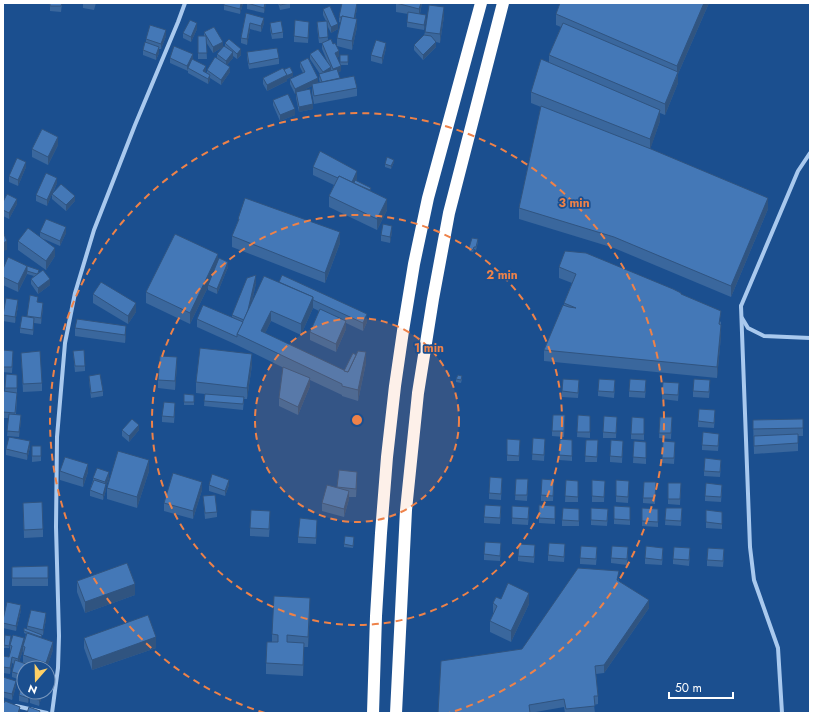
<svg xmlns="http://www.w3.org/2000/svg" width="813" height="716" viewBox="0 0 813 716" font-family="Jost,sans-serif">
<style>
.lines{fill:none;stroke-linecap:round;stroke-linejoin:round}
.street{stroke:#a9c9ee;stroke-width:4}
.highway{stroke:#fff;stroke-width:12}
.wall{fill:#3a679d;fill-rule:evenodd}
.shaded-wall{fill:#305480}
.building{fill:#4478b7;stroke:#305480}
.ring{fill:none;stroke:#ee8249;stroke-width:2;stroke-dasharray:7 5}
.centre{fill:#ee8249;stroke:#1b4f8f;stroke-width:2}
.ring-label{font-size:12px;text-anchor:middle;font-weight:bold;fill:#ee8249;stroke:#1b4f8f;stroke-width:3.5;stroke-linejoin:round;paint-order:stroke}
</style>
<rect width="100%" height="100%" fill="#1b4f8f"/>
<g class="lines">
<!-- street -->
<g class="street">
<polyline points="741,306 750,547 754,580 778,648 782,713"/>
<polyline points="741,307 741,306 798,171 810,153"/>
<polyline points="742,318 748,328 764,336 810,338"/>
<polyline points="16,706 47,713"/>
<polyline points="52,713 58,668 59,636 56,527 57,437 65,343 75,293 94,230 135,125 178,22 185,3"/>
</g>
<!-- highway -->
<g class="highway">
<polyline points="373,713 376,616 381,533 387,457 395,386 403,331 414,264 428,198 481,3"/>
<polyline points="396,713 406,510 418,393 433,299 449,213 503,3"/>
</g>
</g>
<!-- wall -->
<g class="wall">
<polygon points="50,3 62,3 61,12 50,11"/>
<polygon points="83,3 96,3 94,10 83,8"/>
<polygon points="243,3 240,14 224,10 224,5"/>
<polygon points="247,3 266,3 264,13 247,9"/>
<polygon points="278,3 290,3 290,8 280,10"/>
<polygon points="396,3 422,3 420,14 426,21 424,30 407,27 407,22 408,14 396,12"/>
<polygon points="560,3 709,3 678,74 678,83 665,115 660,113 660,121 650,149 768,209 731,297 614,248 519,219 519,208 541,107 531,103 531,92 549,62 549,55 561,27 556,25 556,14"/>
<polygon points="357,8 355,19 357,27 352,50 337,46 337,38 341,23 339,22 339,17"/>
<polygon points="323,9 338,29 331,33 327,25 328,40 339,57 337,57 340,64 340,55 348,55 348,65 340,65 341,71 338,72 340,79 357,88 357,96 314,104 312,93 312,86 303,90 313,109 299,112 296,98 296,94 295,94 290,84 290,79 303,73 300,67 300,62 318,83 320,83 319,79 320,74 310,59 310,54 328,63 322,49 322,43 319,43 317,27 317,22 326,21 323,15"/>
<polygon points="246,13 264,23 261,32 250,29 247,45 241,43 241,38"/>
<polygon points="444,16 440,43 436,42 436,47 423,60 414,50 414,45 424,35 425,32"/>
<polygon points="270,23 283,32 283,38 272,39 270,29"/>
<polygon points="309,27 308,43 294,42 294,36"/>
<polygon points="197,29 191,42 183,38 183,33"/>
<polygon points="204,32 223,47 213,53 206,42 207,59 198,59 198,36 204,36"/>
<polygon points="166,36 161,49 159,49 159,53 156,60 143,55 143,50 146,42 146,39"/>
<polygon points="225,43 241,55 237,59 233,56 233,58 227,65 230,72 221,85 210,78 210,80 208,84 188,73 188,71 170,63 170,58 193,59 207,73 207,70 217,58 217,54 225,46"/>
<polygon points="386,48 382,64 371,61 371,55"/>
<polygon points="247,52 279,58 279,64 249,69 247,58"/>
<polygon points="283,70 293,76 287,79 287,81 267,91 263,84 263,78"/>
<polygon points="273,100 295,115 280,121 273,105"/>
<polygon points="58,145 48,165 32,157 32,149"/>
<polygon points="394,162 391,169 385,167 385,164"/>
<polygon points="26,167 18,186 9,182 9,176"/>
<polygon points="313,167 357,179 356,181 371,191 387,210 377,230 329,207 329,196 334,185 313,175"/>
<polygon points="57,183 53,193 75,201 66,211 52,199 52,194 47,206 36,201 36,195"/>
<polygon points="3,202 17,204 9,219 3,216"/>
<polygon points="238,219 340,243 325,283 232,247 232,236 238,221"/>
<polygon points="40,232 66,233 60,246 44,239 55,256 46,270 18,250 18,241 40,237"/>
<polygon points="392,232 390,243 381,241 381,235"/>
<polygon points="478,242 476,250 474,249 473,252 469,251 469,248"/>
<polygon points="218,260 228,267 217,294 208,290 208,287 190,324 146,303 146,292"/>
<polygon points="27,266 39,272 50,285 38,294 31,284 31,279 34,276 27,274 18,292 3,285 3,269"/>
<polygon points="559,267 681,294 721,322 721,336 717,378 544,361 544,350 564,305 564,303 572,283 559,278"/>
<polygon points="264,276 367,322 363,331 346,323 346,329 336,352 310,340 310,332 319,311 313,308 301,335 271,321 265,333 344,371 366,363 358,401 342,396 342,395 310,380 310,386 298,415 279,406 279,398 284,368 237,345 197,327 197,319 232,317 232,315 256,283 252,302"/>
<polygon points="93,294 136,312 128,324 93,303"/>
<polygon points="30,295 43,308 41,324 34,323 33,335 20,333 20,328 27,317"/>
<polygon points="18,306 15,323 3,321 3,315"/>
<polygon points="75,328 126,334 125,343 75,336"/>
<polygon points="3,350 13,356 12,373 3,372"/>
<polygon points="73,351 85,366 85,371 75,372"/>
<polygon points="21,353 42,383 42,391 23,392"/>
<polygon points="252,365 247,399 244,399 243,410 204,406 205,394 196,393 196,382"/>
<polygon points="177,366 175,390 158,388 158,380"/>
<polygon points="6,374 17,375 17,398 16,414 21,420 19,437 7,436 9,418 3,418 3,396 5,392"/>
<polygon points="89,376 103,391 103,396 91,398 89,381"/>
<polygon points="456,379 462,379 461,383 456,382"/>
<polygon points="579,386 578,398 562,397 562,391"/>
<polygon points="615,386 614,398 598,396 598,391"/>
<polygon points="646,386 645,398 629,397 629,391"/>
<polygon points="710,386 709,398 693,397 693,391"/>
<polygon points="679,388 678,401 662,399 662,394"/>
<polygon points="184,394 194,395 194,405 184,405"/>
<polygon points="175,409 174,423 162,422 162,416"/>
<polygon points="565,415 564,437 552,436 552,431"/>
<polygon points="578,415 590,416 590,438 577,437"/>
<polygon points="715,416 714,428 698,427 698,421"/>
<polygon points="617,417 616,438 603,438 603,432"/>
<polygon points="660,417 672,417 671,439 659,438"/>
<polygon points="644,418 644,440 631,439 631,434"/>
<polygon points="803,419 803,436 798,436 798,451 754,454 753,420"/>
<polygon points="122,430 139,430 129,442 122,436"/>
<polygon points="533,438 545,444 544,461 532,460"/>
<polygon points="719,439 718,451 702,450 702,445"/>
<polygon points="520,440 519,461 507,461 507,455"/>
<polygon points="572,440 572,461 559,460 559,455"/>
<polygon points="586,440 598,440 597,462 585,462"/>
<polygon points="623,441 622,463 610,462 610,456"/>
<polygon points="634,441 646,442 646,464 633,463"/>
<polygon points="30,442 30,447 27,460 6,455 6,449"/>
<polygon points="32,446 41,446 41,461 32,462"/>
<polygon points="675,448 674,464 662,463 662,458"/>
<polygon points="721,465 720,477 704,476 704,471"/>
<polygon points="339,470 357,480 356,497 349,497 349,499 344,517 322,511 322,503 337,488"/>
<polygon points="60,471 88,472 83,487 60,480"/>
<polygon points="149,471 137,508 107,499 107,488"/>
<polygon points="93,478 109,478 106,486 106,490 103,500 90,496 90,490 93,480"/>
<polygon points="502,478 501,500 489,499 489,493"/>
<polygon points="516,479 528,485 527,501 515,500"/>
<polygon points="554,480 553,501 541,501 541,495"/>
<polygon points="566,480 578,481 578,502 565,502"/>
<polygon points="605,481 604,502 592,502 592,496"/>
<polygon points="656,482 655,504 643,503 643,498"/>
<polygon points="681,483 680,505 668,504 668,499"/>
<polygon points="209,485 229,485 225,496 209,491"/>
<polygon points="629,486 628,503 616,502 616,496"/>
<polygon points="202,490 193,519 164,511 164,503"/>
<polygon points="722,490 721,502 705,501 705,496"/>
<polygon points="203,496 217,512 217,517 205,519"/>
<polygon points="23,503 43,529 43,537 24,538"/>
<polygon points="512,506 529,512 528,525 512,524"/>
<polygon points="666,508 682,508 681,526 665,525"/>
<polygon points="579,509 579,526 562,526 562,520"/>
<polygon points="501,511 500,524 484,523 484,517"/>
<polygon points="555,512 555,524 539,523 539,518"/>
<polygon points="630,513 630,525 614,524 614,519"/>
<polygon points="608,514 607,526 591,525 591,520"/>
<polygon points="658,515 658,527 642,526 642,521"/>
<polygon points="722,517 722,529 706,528 706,522"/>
<polygon points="270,520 269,537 250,536 250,528"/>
<polygon points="317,520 316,544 298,543 298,537"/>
<polygon points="354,540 353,548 344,547 344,544"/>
<polygon points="501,549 500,561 484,560 484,554"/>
<polygon points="535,550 534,563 518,561 518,556"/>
<polygon points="565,550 564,562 548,561 548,555"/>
<polygon points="597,553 596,565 580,564 580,558"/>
<polygon points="628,553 627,565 611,563 611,558"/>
<polygon points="663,553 662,565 645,564 645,558"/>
<polygon points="690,553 689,566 673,564 673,559"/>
<polygon points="724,555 723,567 707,566 707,560"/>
<polygon points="48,566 48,586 12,586 12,567"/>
<polygon points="619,579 619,581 649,608 604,673 596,674 598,696 598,704 594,705 595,713 565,713 564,707 530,713 522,649"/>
<polygon points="77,581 135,595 85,613 77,592"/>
<polygon points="501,599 529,604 511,642 490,632 490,621 493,614 493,603"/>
<polygon points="310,609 308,647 304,647 303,676 266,674 266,663 272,642 272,634"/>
<polygon points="21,610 16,631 3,628 3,623"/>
<path d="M31 610 46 613V619L43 635H42L41 638 53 642V650L47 667 52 669V674L49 687H48V668H30V666L26 665V668H24V676L23 681 12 677V672L14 664 12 663 10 674 3 673V656L9 657 11 651H10V645L13 635 24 638V641L26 634 24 633V628L27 630V626ZM23 650V663L19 662Z"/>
<polygon points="84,638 156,648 92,670 84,648"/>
<polygon points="11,639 9,648 4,648 4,645"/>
<polygon points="3,677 16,686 12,700 3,697"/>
<polygon points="31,692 28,703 19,701 19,695"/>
<polygon points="42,692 42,695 39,706 30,703 30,698"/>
</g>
<!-- shaded-wall -->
<g class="shaded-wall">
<polygon points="241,3 243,3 240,14 240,9"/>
<polygon points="265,3 266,3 264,13 264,8"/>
<polygon points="357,3 357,8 354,25 354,19"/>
<polygon points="421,3 422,3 419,17 419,9"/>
<polygon points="704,3 709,3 678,74 678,83 665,115 665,104 677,76 677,66"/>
<polygon points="444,7 444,16 440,43 440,34"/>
<polygon points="426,15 426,21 424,30 424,25"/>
<polygon points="264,18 264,23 261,32 261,26"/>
<polygon points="357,19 357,27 352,50 352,41"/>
<polygon points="197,23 197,29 191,42 191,37"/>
<polygon points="250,23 250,29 247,45 247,39"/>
<polygon points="338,24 338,29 331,33 331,27"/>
<polygon points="166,30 166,36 161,49 161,44"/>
<polygon points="223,42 223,47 213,53 213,47"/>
<polygon points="436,42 436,47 423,60 423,55"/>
<polygon points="386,43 386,48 382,64 382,58"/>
<polygon points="159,47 159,53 156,60 156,55"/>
<polygon points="241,49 241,55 237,59 237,54"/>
<polygon points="339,51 339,57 335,58 335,53"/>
<polygon points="233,52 233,58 226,66 226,61"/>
<polygon points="193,54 193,60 188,68 187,71 187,66"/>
<polygon points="206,66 206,72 203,77 203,71"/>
<polygon points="341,66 341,71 333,74 333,69"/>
<polygon points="230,67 230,72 221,85 221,80"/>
<polygon points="331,67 331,73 323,72"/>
<polygon points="293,73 293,76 287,79 287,81 267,91 267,85 287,75"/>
<polygon points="210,75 210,80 208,84 208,79"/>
<polygon points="318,78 318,83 312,84 312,86 296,94 296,92 296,94 295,94 295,89"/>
<polygon points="313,104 313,109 299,112 299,107"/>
<polygon points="295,109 295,115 280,121 280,115"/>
<polygon points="660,110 660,121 650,150 650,139"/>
<polygon points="58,137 58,145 48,165 48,157"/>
<polygon points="394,160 394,162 391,169 391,166"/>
<polygon points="26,162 26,167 18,186 18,180"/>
<polygon points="357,171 357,179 353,188 351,184"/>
<polygon points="57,178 57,183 47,206 47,200"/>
<polygon points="75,196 75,201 66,211 66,205"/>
<polygon points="768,198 768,209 731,297 731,286"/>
<polygon points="17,199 17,204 9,219 9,213"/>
<polygon points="387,199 387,210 377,230 377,219"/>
<polygon points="392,226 392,232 390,243 390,237"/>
<polygon points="66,227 66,233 60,246 60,241"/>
<polygon points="340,232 340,243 325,283 325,273"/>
<polygon points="7,241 7,250 3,251 3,243"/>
<polygon points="55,248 55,256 46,270 46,261"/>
<polygon points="218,254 218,265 208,285 208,287 190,324 190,313"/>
<polygon points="228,262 228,267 217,294 217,289"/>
<polygon points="27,266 27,274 18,292 18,284"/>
<polygon points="256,275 256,283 247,325 245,320"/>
<polygon points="50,279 50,285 38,294 38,288"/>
<polygon points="313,297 313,308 301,335 301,324"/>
<polygon points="18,300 18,306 15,323 15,317"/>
<polygon points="43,303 43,308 41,324 41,318"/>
<polygon points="136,303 136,312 128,324 128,316"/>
<polygon points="271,311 271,321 261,342 261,331"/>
<polygon points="367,314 367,322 363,331 363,323"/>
<polygon points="34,318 34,324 33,335 33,330"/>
<polygon points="346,321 346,329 336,352 336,344"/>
<polygon points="721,325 721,336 717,378 717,367"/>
<polygon points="126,326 126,334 125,343 125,335"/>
<polygon points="366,352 366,363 358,401 358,390"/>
<polygon points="252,354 252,365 247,399 247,388"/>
<polygon points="177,357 177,366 175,390 175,381"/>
<polygon points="310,378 310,386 298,415 298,407"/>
<polygon points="21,415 21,420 19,437 19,432"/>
<polygon points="139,425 139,430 129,442 129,436"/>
<polygon points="30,441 30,447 27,460 27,454"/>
<polygon points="149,460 149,471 137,508 137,497"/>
<polygon points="88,464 88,472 83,487 83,479"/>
<polygon points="109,472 109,478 106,486 106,490 103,500 103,495 105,486 105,482"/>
<polygon points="357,472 357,480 356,497 356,489"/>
<polygon points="229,480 229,485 225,496 225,491"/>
<polygon points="202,482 202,490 193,519 193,511"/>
<polygon points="349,491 349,499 344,517 344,509"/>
<polygon points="135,584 135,595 85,613 85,602"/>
<polygon points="529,593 529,604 511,642 511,631"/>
<polygon points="310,598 310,609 308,647 308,637"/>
<polygon points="649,600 649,608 604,673 604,665"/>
<polygon points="21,605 21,610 16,631 16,626"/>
<polygon points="46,613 46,619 43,635 43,630"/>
<polygon points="4,633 4,639 3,646 3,640"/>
<polygon points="156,637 156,648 92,670 92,660"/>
<polygon points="24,638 24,644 23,646 23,650 18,665 18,659"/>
<polygon points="53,642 53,650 47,668 46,668 46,663"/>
<polygon points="304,643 304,654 303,676 303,665"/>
<polygon points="12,657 12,663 10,674 10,668"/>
<polygon points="52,669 52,674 49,687 49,682"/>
<polygon points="24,671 24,676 23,681 23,675"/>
<polygon points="16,681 16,686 12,700 12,694"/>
<polygon points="30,692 31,692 28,703 28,698"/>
<polygon points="42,692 42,695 39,706 39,700"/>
<polygon points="20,707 20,713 18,713"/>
</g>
<!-- building -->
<g class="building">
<polygon points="50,3 62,3 61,6 50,6"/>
<polygon points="224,3 241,3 240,9 224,5"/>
<polygon points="247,3 265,3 264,8"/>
<polygon points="279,3 290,3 280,5"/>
<polygon points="342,3 357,3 354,19 342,16 342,17 339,17"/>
<polygon points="396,3 421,3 419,9"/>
<polygon points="560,3 704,3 677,66 556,14"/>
<polygon points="429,5 444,7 440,34 425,32"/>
<polygon points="330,6 338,24 331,27 323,9"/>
<polygon points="408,12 426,15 424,25 407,22"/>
<polygon points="246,13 264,18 261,26 250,23 247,39 241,38"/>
<polygon points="342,16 357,19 352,41 337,38"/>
<polygon points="190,20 197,23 191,37 183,33"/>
<polygon points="295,20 309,22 308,38 294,36"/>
<polygon points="281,21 283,32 272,34 270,23"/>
<polygon points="327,21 328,37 319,38 317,22"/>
<polygon points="563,23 678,72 665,104 549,55"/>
<polygon points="150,25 166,30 161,44 146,39"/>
<polygon points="214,27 223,42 213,47 204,32"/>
<polygon points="424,35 431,36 436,42 423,55 414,45"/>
<polygon points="198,36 206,36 207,53 198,53"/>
<polygon points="229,39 241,49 237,54 225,43"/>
<polygon points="331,39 333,44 335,43 339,51 335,53 341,66 333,69 322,43"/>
<polygon points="376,40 386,43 382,58 371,55"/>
<polygon points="145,42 159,47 156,55 143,50"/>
<polygon points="174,46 193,54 187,66 170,58"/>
<polygon points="224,46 233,52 226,61 217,54"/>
<polygon points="277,48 279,58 249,64 247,52"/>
<polygon points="318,49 331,67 323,72 310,54"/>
<rect x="340" y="55" width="8" height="7"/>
<polygon points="215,57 230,67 221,80 207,70"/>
<polygon points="308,58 318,78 295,89 290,79 305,72 300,62"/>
<polygon points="192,59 206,66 203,71 210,75 208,79 188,68"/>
<polygon points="541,59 660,110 650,139 531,92"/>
<polygon points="290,67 293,73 286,76 287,75 283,70"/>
<polygon points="283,68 287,75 267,85 263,78"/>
<polygon points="337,69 340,78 322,82 319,74"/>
<polygon points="354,76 357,88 314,96 312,84"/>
<polygon points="310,89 313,104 299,107 296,92"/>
<polygon points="288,94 295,109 280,115 273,100"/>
<polygon points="541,106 651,149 768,198 731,286 614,237 519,208"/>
<polygon points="42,129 58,137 48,157 32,149"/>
<polygon points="320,151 357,171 352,182 339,176 338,178 313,167"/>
<polygon points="387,157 394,160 391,166 385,164"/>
<polygon points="17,158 26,162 18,180 9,176"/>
<polygon points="46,173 57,178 47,200 36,195"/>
<polygon points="339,176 387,199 377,219 329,196"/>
<polygon points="355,180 371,188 370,190 354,183"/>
<polygon points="61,184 75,196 66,205 52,194"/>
<polygon points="7,194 17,199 9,213 3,210 3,202"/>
<polygon points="245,198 340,232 325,273 232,236 239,219 238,219"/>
<polygon points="46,219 66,227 60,241 40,232"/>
<polygon points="383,224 392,226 390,237 381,235"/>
<polygon points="28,228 55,248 46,261 18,241"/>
<polygon points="3,232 7,241 3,243"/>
<polygon points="175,234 218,254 190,313 146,292"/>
<polygon points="472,238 478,239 476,247 474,247 473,250 469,248"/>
<polygon points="565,251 586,253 673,289 681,293 681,294 721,311 719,324 721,325 717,367 544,350 563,305 569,307 576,308 564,303 576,274 559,267"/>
<polygon points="8,257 27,266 18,284 3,277 3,269"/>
<polygon points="219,258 228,262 217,289 208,285"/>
<polygon points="27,266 39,270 38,273 37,274 27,271"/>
<polygon points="43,270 50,279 38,288 31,279"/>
<polygon points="256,275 248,310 244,320 232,315 247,278"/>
<polygon points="282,275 367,314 363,323 313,300 313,297 279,282"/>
<polygon points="264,276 313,297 301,324 271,311 261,331 348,372 358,351 366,352 358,390 342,386 342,384 237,334"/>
<polygon points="101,282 136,303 128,316 93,294"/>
<polygon points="30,295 38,297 37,302 43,303 41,318 27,316"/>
<polygon points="6,298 18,300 15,317 3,315"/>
<polygon points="203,305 243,322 237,334 237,337 197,319"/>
<polygon points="320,309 346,321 336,344 310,332"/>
<polygon points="22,316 34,318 33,330 20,328"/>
<polygon points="77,319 126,326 125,335 75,328"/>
<polygon points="200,348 252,354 247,388 196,382"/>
<polygon points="3,350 13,351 12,367 3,367"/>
<polygon points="84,350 85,366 75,366 73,351"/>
<polygon points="40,351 42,383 23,384 21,353"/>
<polygon points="353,353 356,355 348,372 344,371"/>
<polygon points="160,356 177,357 175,381 158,380"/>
<polygon points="283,367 310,378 298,407 279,398"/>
<polygon points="6,374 17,375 17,388 5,388"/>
<polygon points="100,374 103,391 91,393 89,376"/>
<polygon points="458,375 462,376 461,380 456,379"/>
<polygon points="563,379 579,380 578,393 562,391"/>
<polygon points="599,379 615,380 614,392 598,391"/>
<polygon points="630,379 646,380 645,392 629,391"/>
<polygon points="694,379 710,380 709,392 693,391"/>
<polygon points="663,382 679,383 678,395 662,394"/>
<polygon points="3,391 17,393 15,413 3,412"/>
<polygon points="184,394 194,395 194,402 184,402"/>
<polygon points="205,394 244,397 243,404 204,401"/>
<polygon points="164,402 175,403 174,417 162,416"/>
<polygon points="699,409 715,410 714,423 698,421"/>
<polygon points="9,414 21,415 19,432 7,431"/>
<polygon points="553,415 565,415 564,431 552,431"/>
<polygon points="578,415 590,416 590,432 577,432"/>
<polygon points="604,416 617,417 616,433 603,432"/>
<polygon points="632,417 644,418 644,434 631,434"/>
<polygon points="660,417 672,417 671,433 659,433"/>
<polygon points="132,419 139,425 129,436 122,430"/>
<polygon points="803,419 803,428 753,429 753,420"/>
<polygon points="703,432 719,434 718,446 702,445"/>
<polygon points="798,434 798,443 754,446 754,436"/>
<polygon points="9,437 30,441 27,454 6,449"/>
<polygon points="533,438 545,439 544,455 532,454"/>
<polygon points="507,439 520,440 519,456 507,455"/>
<polygon points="560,439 572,440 572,456 559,455"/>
<polygon points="586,440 598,440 597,457 585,456"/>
<polygon points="611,440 623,441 622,457 610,456"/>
<polygon points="634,441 646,442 646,458 633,457"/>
<polygon points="663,441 675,442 674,458 662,458"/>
<rect x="32" y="446" width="9" height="10"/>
<polygon points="118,451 149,460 137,497 107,488"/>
<polygon points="65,457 88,464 83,479 60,471"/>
<polygon points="705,458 721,460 720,472 704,471"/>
<polygon points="97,468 109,472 105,482 93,478"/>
<polygon points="339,470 357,472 356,489 337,487"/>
<polygon points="173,473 202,482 193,511 164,503"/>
<polygon points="212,474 229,480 225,491 209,485"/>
<polygon points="490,477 502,478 501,494 489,493"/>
<polygon points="516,479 528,479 527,495 515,495"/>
<polygon points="542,479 554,480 553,496 541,495"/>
<polygon points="94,480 106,484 103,495 90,490"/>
<polygon points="566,480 578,481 578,497 565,496"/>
<polygon points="592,480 605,481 604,497 592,496"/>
<polygon points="616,480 629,481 628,497 616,496"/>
<polygon points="644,482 656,482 655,498 643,498"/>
<polygon points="668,483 681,483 680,499 668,499"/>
<polygon points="706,483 722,485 721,497 705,496"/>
<polygon points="327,485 349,491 344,509 322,503"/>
<polygon points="215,495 217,512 205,513 203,496"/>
<polygon points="42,502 43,529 24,530 23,503"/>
<polygon points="485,505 501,506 500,518 484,517"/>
<polygon points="539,505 555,506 555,519 539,518"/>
<polygon points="512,506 529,507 528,519 512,518"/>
<polygon points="614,506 630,507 630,520 614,519"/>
<polygon points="563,508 579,509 579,521 562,520"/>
<polygon points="591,508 608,509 607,521 591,520"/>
<polygon points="642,508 658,509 658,522 642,521"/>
<polygon points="666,508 682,508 681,521 665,520"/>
<polygon points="251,510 270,511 269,529 250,528"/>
<polygon points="706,510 722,512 722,524 706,522"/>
<polygon points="300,518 317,520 316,538 298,537"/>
<polygon points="345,536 354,537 353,546 344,544"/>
<polygon points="485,542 501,543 500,556 484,554"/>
<polygon points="549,543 565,544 564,557 548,555"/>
<polygon points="519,544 535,545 534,557 518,556"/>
<polygon points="581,546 597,547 596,559 580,558"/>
<polygon points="612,546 628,547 627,559 611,558"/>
<polygon points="646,546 663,548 662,560 645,558"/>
<polygon points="674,547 690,548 689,560 673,559"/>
<polygon points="708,548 724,549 723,561 707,560"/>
<polygon points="127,563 135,584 85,602 77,581"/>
<polygon points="48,566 48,578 12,578 12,567"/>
<polygon points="578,568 619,571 617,580 649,600 604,665 595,666 598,696 594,696 595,706 566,709 564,699 529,705 530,713 438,713 441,661 522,649"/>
<polygon points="508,583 529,593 511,631 490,621 497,606 493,603 496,597 501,599"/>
<polygon points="274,596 310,598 308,637 287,635 287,642 304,643 303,665 266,663 267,642 278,642 278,635 272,634"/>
<polygon points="7,602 21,605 16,626 3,623 3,620"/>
<polygon points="31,610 46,613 43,630 27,626"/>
<polygon points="148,615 156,637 92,660 84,638"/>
<polygon points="24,628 42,635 41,637 24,631"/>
<polygon points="3,633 4,633 3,640"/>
<polygon points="27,633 53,642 46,663 23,655 25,647 23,646"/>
<polygon points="5,635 11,636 9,646 4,645"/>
<polygon points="13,635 24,638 18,659 12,657 10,668 3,667 3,656 9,657 12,646 10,645"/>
<polygon points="15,660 26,664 25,668 24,668 24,671 23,675 12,672"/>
<polygon points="30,665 40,668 40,666 52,669 49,682 48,681 48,668 30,668"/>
<polygon points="3,677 16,681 12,694 3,692"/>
<polygon points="22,684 24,685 24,692 30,692 28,698 19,695"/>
<polygon points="31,692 42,692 39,700 30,698"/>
<polygon points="5,701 20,707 18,713 3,713 3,703 4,703"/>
<polygon points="29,707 40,711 39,713 27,713"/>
</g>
<!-- distance rings -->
<circle cx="357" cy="420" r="102" fill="#ee8249" fill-opacity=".12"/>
<g class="ring">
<circle cx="357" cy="420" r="102"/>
<circle cx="357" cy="420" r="205"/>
<path d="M265 713A307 307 0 1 1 449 713"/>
</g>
<circle cx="357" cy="420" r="6" class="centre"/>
<g class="ring-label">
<text x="574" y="207">3 min</text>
<text x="502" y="279">2 min</text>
<text x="429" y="352">1 min</text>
</g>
<!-- border -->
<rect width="813" height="716" fill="none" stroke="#ffffff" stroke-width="8"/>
<!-- north arrow -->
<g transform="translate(36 680) rotate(200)"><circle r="19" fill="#1b4f8f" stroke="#7695bc"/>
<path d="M0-3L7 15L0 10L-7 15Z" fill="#ffd166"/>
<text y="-6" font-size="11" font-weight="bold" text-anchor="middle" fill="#ffffff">N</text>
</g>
<!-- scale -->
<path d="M669 692v6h64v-6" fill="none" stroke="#ffffff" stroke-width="2"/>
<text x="675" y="692" font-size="12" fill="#ffffff" stroke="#1b4f8f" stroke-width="3" paint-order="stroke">50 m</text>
</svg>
